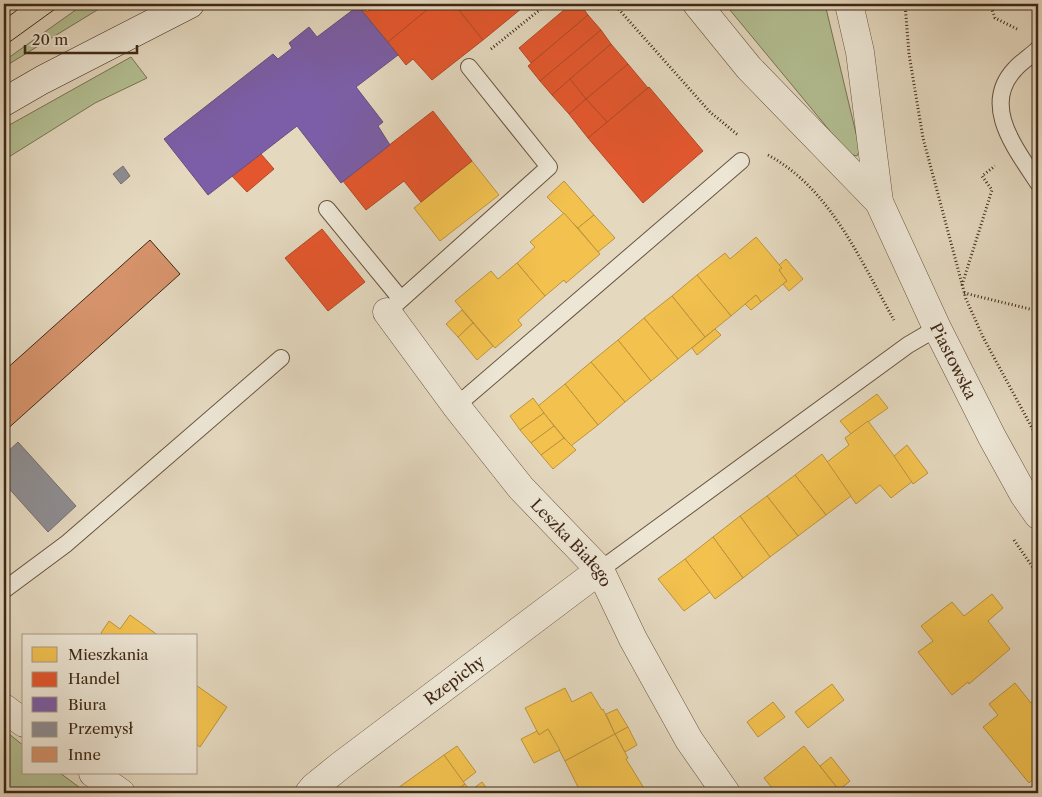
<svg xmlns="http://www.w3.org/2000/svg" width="1042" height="797" viewBox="0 0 1042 797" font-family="'Libre Caslon Text',serif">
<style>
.green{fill:#b3bf93;stroke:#797454}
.homes{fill:#f2c14e;stroke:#bc933d}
.shops{fill:#e4572e;stroke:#b24926}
.offices{fill:#7b5ea7;stroke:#694e7b}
.industry{fill:#8d8d92;stroke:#766f6c}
.building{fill:#d6936b;stroke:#3f2815}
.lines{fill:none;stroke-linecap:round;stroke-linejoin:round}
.service-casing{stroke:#685440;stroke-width:18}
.minor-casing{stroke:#685440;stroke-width:29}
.tertiary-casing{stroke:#685440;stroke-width:29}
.secondary-casing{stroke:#3f2815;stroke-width:29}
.path{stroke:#3f2815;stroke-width:3;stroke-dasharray:1 2.5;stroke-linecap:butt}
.service{stroke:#ede6d5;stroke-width:16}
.minor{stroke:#ede6d5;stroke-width:28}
.tertiary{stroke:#ede6d5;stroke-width:28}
.secondary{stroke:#ede6d5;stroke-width:28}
.tram{stroke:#3f2815;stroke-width:1}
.labels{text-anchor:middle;stroke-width:5;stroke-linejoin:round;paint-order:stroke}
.street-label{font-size:16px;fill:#3f2815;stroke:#ede6d5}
</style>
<rect width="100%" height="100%" fill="#e4d8bf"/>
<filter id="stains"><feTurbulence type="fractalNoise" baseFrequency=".004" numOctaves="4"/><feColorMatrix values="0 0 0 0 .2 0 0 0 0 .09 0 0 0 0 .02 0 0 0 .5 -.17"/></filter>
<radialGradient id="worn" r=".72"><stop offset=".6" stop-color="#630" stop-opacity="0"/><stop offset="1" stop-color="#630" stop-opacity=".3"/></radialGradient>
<!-- green -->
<g class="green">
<polygon points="84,4 107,4 4,67 4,61"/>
<polygon points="725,4 825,4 860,150 857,156 849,154"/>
<polygon points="131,57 147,78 95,103 4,160 4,128"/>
<polygon points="4,730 24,746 24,773 60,773 87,793 4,793"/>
</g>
<!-- homes -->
<g class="homes">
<polygon points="472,161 499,195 440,241 414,208"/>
<polygon points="564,181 594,215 578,228 547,197"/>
<polygon points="564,213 600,254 566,283 564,280 545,296 517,263 535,247 530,242"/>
<polygon points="594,215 615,238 598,252 578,228"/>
<polygon points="756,237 782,268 779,270 787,281 761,302 756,295 731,316 697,275 725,253 730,259"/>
<polygon points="786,259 803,279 789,291 783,284 787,281 779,270 782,268 779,265"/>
<polygon points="517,263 545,296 518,320 522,325 495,348 455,301 491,271 498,279"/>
<polygon points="697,275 731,316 705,337 672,296"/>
<polygon points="756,295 761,302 751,310 745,304"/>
<polygon points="672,296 705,337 678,359 644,318"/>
<polygon points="462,310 473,323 458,337 446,324"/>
<polygon points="644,318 678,359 651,381 618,340"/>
<polygon points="473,323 493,346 477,360 458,337"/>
<polygon points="715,329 721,335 697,355 692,348"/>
<polygon points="618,340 651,381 625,402 591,362"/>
<polygon points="591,362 625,402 598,425 565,384"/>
<polygon points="565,384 598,425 571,446 538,406"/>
<polygon points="877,394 888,408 851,434 840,421"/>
<polygon points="533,398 544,413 520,430 510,416"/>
<polygon points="544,413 554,426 531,443 520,430"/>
<polygon points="868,421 913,481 891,498 880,485 856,504 827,462 849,445 845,438"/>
<polygon points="554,426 564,438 541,455 531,443"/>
<polygon points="564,438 576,450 553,469 541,455"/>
<polygon points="907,445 928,473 913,484 894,456"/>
<polygon points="822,454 851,496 826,515 795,475"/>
<polygon points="795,475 826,515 798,536 767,496"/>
<polygon points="767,496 798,536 770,557 740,516"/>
<polygon points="740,516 770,557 743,578 713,537"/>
<polygon points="713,537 743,578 715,599 685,559"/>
<polygon points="685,559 710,592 684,611 658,579"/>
<polygon points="992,594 1003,608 988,621 1010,649 969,684 968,682 952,695 918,652 933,641 921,626 952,602 964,616"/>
<polygon points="130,615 159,636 105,636 101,633 109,621 120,629"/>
<polygon points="1015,683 1031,703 1038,697 1038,775 1029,783 983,727 998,715 989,704"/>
<polygon points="832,684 844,700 808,728 795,712"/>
<polygon points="196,685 227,707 200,747 196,744"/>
<polygon points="565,688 572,702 591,692 602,710 603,709 615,734 565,761 548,729 539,735 525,708"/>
<polygon points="773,702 785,717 758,737 747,722"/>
<polygon points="617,709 628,727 615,734 606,714"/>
<polygon points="628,727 637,745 625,752 615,734"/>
<polygon points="548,729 560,750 534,763 521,739 537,731 539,735"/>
<polygon points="615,734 628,758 626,759 647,793 581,793 565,761"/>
<polygon points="457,746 476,772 463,782 444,755"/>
<polygon points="804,746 839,790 835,793 776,793 764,778"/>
<polygon points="444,755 465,784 453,793 391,793"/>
<polygon points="831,757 850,781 839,790 820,766"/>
<polygon points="482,782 490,793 472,793 470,791"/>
<polygon points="465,784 472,793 453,793"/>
</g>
<!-- shops -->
<g class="shops">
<polygon points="375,4 434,4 388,42 362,11 365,8 367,12"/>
<polygon points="434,4 454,4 483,40 432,80 413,59 406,65 388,42"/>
<polygon points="454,4 527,4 483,40"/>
<polygon points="571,4 580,4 588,15 531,63 519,48"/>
<polygon points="588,15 601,30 540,81 528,66"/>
<polygon points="601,30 611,44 552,95 540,81"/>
<polygon points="611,44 628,64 586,99 570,79"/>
<polygon points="628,64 648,88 607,122 586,99"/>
<polygon points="570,79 586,99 569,114 552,95"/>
<polygon points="649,87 703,151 643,203 588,138"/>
<polygon points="586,99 607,122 588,138 569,114"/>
<polygon points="433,111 472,161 421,202 404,181 366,210 343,181"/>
<polygon points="261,154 274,169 247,192 232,176"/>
<polygon points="322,229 365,282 328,311 285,258"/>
</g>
<!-- offices -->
<polygon class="offices" points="358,6 398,55 356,87 383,122 378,126 390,145 341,183 297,126 208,195 164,139 273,54 278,59 292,48 289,43 309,27 317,37"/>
<!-- industry -->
<g class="industry">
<polygon points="123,166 130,176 121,184 113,174"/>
<polygon points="18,442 76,506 48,532 4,483 4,455"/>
</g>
<!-- building -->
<polygon class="building" points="150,240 180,274 4,432 4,371"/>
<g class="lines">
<!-- service casing -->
<g class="service-casing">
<g id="service">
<path d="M1038 49C1031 56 1021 62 1015 69 980 106 1017 150 1038 183"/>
<polyline points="327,209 400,298"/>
<polyline points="387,312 549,167 469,67"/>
<polyline points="456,406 741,161"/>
<polyline points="600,570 908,345 937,328"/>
<polyline points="4,590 66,544 281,358"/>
</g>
</g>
<!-- minor casing -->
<g class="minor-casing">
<g id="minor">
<path id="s1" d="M387 312 456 406 521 488 600 570 633 639 689 740 726 793"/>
<polyline points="4,708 24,723"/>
<polyline points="93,773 121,793"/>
<path id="s2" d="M309 793 314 787 340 766 600 570"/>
</g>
</g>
<!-- tertiary casing -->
<g class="tertiary-casing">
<g id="tertiary">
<polyline points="697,4 749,68 879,202"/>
<path id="s3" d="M849 4 860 52 879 202 937 328 992 437 1024 495 1038 515"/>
</g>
</g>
<!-- secondary casing -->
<g class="secondary-casing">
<polyline id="secondary" points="4,102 42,80 190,4"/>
</g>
<!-- path -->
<g class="path">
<polyline points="614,4 710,112 738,135"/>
<polyline points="905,4 909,54 923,138 966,299 983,337 1038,439"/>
<polyline points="990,4 995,18 1019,30"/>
<polyline points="491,49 547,4"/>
<path d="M768 155C831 189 860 260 894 320"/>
<polyline points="962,285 992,190 982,176 995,166"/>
<polyline points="964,293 1038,311"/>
<polyline points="1014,540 1038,575"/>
</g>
<!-- service -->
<use href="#service" class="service"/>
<!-- minor -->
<use href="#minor" class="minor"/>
<!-- tertiary -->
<use href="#tertiary" class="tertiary"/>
<!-- secondary -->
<use href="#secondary" class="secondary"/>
<!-- tram -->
<g class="tram">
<polyline points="4,20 25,4"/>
<polyline points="4,46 62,4"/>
</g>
</g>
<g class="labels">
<!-- street labels -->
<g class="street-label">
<text dy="6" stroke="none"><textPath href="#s3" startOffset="376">Piastowska</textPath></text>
<text dy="6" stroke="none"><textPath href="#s1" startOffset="296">Leszka Białego</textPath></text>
<text dy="6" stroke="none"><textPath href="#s2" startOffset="184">Rzepichy</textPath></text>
</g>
</g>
<!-- margin -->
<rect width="1042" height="797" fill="none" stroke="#e4d8bf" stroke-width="20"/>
<rect x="5" y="5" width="1032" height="787" fill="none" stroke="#3f2815" stroke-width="2.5"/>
<rect x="10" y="10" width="1022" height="777" fill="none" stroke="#3f2815"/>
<!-- legend -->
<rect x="22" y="634" width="175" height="140" fill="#ede6d5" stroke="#a79a88"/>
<rect x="32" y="647" width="25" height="15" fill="#f2c14e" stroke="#a79a88"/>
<text x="68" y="660" font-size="15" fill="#3f2815">Mieszkania</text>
<rect x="32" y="672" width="25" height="15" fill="#e4572e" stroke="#a79a88"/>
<text x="68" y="684" font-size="15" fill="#3f2815">Handel</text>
<rect x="32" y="697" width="25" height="15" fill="#7b5ea7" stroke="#a79a88"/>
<text x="68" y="710" font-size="15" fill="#3f2815">Biura</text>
<rect x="32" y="722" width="25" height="15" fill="#8d8d92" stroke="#a79a88"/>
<text x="68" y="734" font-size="15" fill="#3f2815">Przemysł</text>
<rect x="32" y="747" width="25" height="15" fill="#d6936b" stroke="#a79a88"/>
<text x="68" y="760" font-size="15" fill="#3f2815">Inne</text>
<!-- scale -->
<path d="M25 45v8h112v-8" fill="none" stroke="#3f2815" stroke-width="2.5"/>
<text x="32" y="45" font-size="15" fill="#3f2815" stroke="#ede6d5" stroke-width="4" paint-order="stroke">20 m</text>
<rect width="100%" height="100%" filter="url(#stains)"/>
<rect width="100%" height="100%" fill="url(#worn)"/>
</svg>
